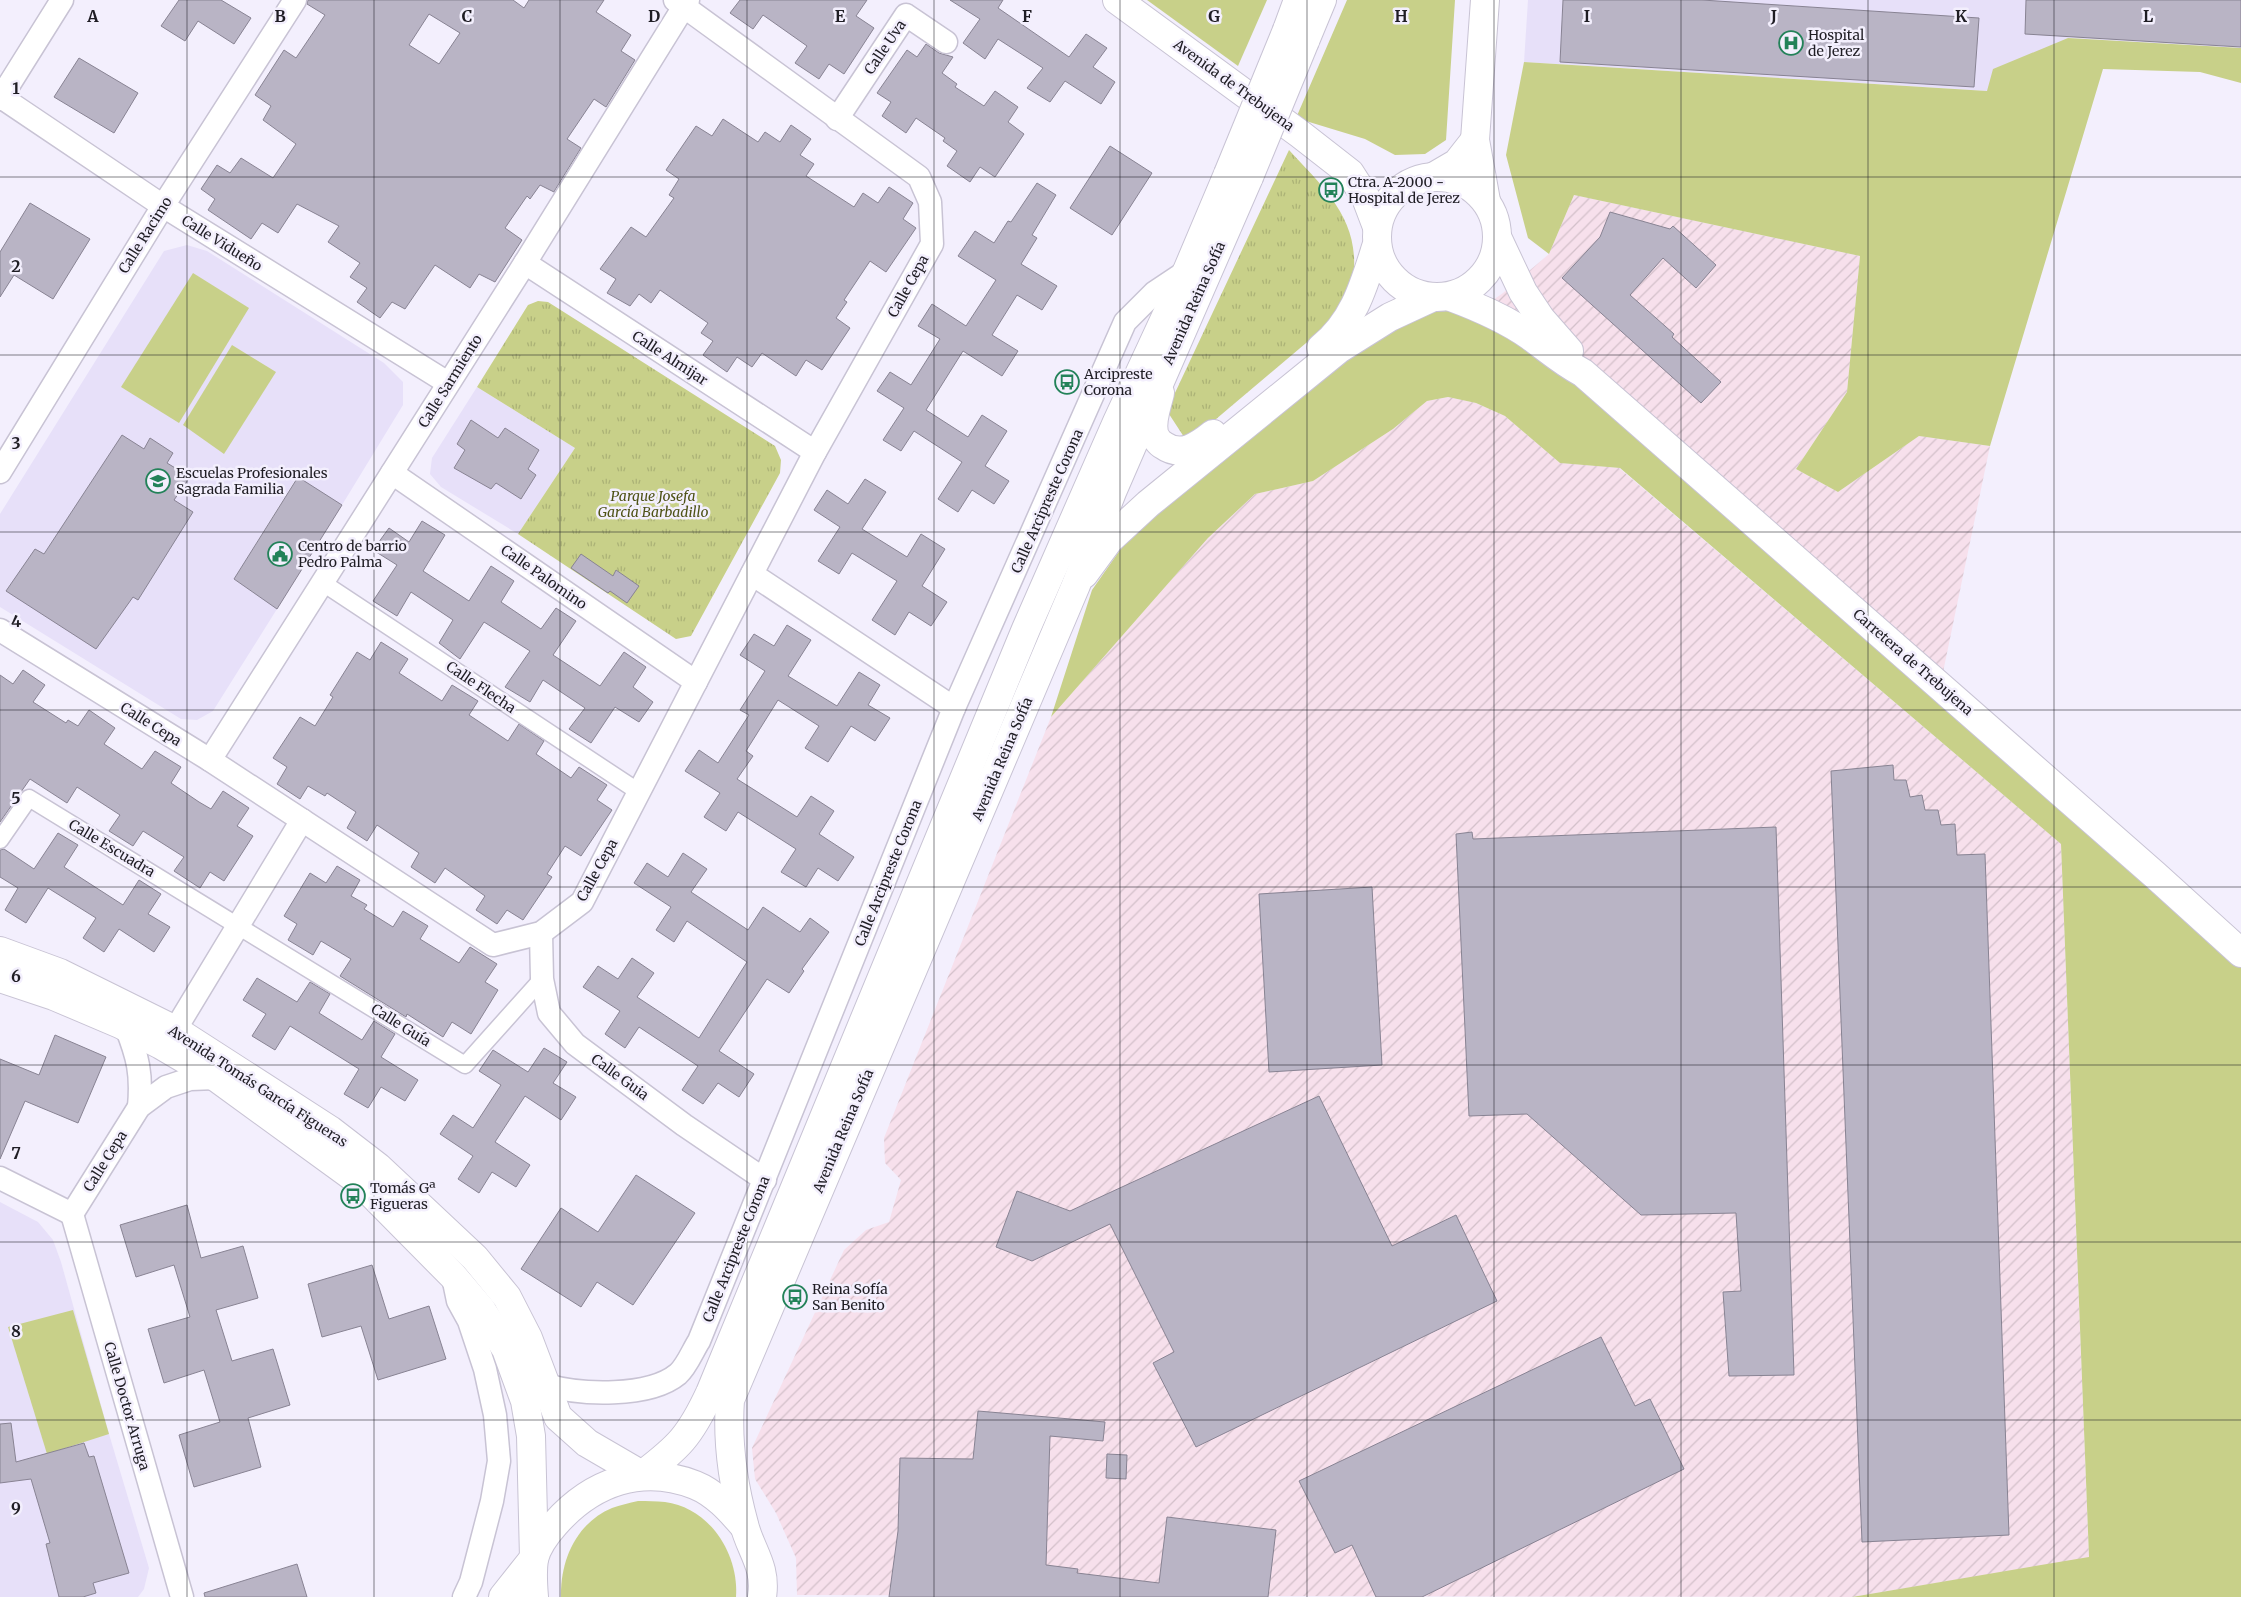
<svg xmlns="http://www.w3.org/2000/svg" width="2241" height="1597" viewBox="0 0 2241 1597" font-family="Merriweather,serif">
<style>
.industrial{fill:url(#industrial-furrows)}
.built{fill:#e7e0f9}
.grass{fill:#c8d089}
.park{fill:url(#park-tufts)}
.building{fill:#b9b4c5;stroke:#888393;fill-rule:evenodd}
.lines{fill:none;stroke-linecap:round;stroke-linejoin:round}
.pedestrian-casing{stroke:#c8c3d4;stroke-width:19}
.minor-casing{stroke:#c8c3d4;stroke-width:25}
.tertiary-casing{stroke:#c8c3d4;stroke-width:30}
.secondary-casing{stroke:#c8c3d4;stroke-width:30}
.primary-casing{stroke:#c8c3d4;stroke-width:30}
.pedestrian{stroke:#fff;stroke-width:16}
.minor{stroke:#fff;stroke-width:22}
.tertiary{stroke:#fff;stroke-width:28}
.secondary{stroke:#fff;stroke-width:28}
.primary{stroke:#fff;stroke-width:28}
.primary-bridge-casing{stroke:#c8c3d4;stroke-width:30;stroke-linecap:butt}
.primary-bridge{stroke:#fff;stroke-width:28}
.grid{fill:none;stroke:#1f1d24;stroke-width:1;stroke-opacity:0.55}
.labels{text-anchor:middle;stroke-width:5;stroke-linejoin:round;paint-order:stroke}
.poi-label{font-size:14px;fill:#1f1d24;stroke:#f3effd;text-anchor:start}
.street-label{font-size:14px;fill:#1f1d24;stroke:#f3effd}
.park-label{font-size:14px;font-style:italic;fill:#4e5216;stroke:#f3effd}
.grid-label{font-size:16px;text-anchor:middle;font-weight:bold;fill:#1f1d24;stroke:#f3effd;stroke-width:5;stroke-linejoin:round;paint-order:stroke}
</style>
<defs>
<pattern id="industrial-furrows" width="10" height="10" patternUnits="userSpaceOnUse" patternTransform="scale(1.25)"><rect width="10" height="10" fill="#f7e0ec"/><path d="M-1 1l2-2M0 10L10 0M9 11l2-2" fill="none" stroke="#d3c0ca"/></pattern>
<pattern id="park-tufts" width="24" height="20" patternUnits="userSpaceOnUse" patternTransform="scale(1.25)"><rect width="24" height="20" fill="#c8d089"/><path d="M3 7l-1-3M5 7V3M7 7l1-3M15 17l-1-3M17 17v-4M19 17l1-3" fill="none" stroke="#abb276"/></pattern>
</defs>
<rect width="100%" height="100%" fill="#f3effd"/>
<!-- industrial -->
<g class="industrial">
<polygon points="1574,195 1860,256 1847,392 1796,469 1838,492 1919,436 1990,446 1942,677 1483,307 1503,293 1549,254"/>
<polygon points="1448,397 1476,403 1505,416 1560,463 1619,468 2061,844 2089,1558 1852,1597 797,1595 796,1558 776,1513 755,1479 752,1448 844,1250 866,1230 889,1222 901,1180 885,1163 884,1138 1051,717 1208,538 1255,494 1313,481 1393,429 1427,401"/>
</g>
<!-- built -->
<g class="built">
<polygon points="1528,0 2241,0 2241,48 2068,38 1988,91 1524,62"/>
<polygon points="187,245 207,251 384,363 403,382 403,405 342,505 297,477 234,579 277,609 213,711 197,720 181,719 0,607 0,514 164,251"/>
<polygon points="477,387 575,448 518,534 441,487 430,474 432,458"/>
<polygon points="0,1202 38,1222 53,1240 61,1262 109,1434 149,1568 144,1589 138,1597 0,1597"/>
</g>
<!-- grass -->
<g class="grass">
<polygon points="1147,0 1267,0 1238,66"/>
<polygon points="1347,0 1455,0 1446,140 1425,154 1395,155 1365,139 1296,118"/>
<polygon points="2068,38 2241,48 2241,83 2200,72 2103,69 1990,446 1919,436 1838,492 1796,469 1847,392 1860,256 1574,195 1549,254 1528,238 1506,155 1524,62 1987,91 1993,69"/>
<polygon points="193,273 249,308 179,423 121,387"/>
<polygon points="1483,307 1586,372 2241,948 2241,1597 1852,1597 2089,1557 2061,844 1620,468 1560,463 1505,416 1476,403 1448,397 1427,401 1393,429 1313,481 1255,494 1208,538 1051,717 1092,590 1146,513 1388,326 1438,310"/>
<polygon points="232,345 276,372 224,454 183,425"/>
<polygon points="73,1310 109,1434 47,1454 8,1327"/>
<path d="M638 1501C647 1501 656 1501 665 1502 710 1508 739 1554 736 1597H561C560 1561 576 1523 612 1508 620 1505 629 1503 638 1501Z"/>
</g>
<!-- park -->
<g class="park">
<path d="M1289 150C1321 185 1357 216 1354 268 1353 284 1344 301 1338 316L1196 436 1184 437 1169 414 1174 395Z"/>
<polygon points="538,301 548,302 775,446 781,460 780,473 691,636 676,639 518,534 575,448 477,387 528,305"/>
</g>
<!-- building -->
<g class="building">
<polygon points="179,0 221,0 251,18 234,44 198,21 185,41 161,26"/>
<path d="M308 0H513L524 8 529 0H604L596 12 631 35 621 51 635 60 606 107 594 99 567 139 581 148 555 190 554 192 540 185 530 199 527 196 505 228 522 240 495 282 479 274 470 288 435 265 405 309 392 302 380 318 357 302 367 288 350 277 360 263 328 242 339 226 297 204 278 233 262 223 251 239 208 210 215 199 201 189 217 165 230 173 241 158 273 178 296 144 263 120 271 106 255 95 284 50 296 58 325 15 307 4ZM429 14 460 33 439 64 409 45Z"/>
<polygon points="740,0 867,0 856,16 874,28 844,74 829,64 819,79 795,63 807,46 763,15 753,29 730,13"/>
<polygon points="950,0 1003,0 998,8 1069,57 1086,34 1107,48 1093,67 1115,82 1101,104 1065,81 1050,102 1027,88 1043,68 998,39 985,59 963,43 980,19"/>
<polygon points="1563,0 1702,0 1979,18 1974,87 1560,62"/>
<polygon points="2026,0 2241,0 2241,47 2025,34"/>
<polygon points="926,44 939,53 953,57 942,73 957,84 955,87 984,106 995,91 1018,107 1008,122 1024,134 995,177 980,167 970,182 947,166 957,151 943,141 945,138 916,118 906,133 882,116 891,102 877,93 907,50 917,57"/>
<polygon points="79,58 138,93 114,133 54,97"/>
<polygon points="723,119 758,142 765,132 780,142 791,125 811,139 800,155 814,164 806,176 854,207 863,193 878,203 889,187 913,203 903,219 916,228 886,272 870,261 844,300 847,302 836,318 850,328 822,370 806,360 796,376 762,353 752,367 737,357 727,372 703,355 713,341 701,333 708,323 660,290 651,303 639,294 630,306 607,293 616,279 600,269 631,227 646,237 674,198 669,195 679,179 666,170 696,126 712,136"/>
<polygon points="1110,146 1152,173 1112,235 1070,208"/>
<polygon points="1037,183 1056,195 1032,235 1037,238 1021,264 1057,286 1042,310 1017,295 992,335 1018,351 1002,376 963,351 926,410 968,437 982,415 1007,431 985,466 1009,481 994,504 972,490 958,512 938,499 962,462 914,431 901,451 883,440 904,408 877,391 890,372 911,385 940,339 918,326 932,304 966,326 996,280 958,256 975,231 994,243 1008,221 1011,222"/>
<polygon points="30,203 90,239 53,299 14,275 0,297 0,252"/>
<polygon points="1610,212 1670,229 1673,226 1716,265 1696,288 1663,258 1630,295 1674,334 1672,337 1721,382 1701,403 1562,278 1600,237"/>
<polygon points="471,420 498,438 505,428 539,450 528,469 536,475 521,499 496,483 491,489 454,468 465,450 457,444"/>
<polygon points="122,435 144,449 150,438 173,453 167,463 190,477 174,500 193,512 138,600 133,597 96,649 6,591 35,549 44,554"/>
<polygon points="298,477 342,505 277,609 234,579"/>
<polygon points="865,479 886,492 862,529 907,557 921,534 945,549 922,586 947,602 931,626 909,612 895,635 872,620 897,581 852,553 839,574 818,561 840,527 814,510 827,490 848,504"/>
<polygon points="422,521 445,535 423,571 469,601 491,566 514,581 501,602 541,629 556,608 576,621 553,655 600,686 624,652 646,667 633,687 653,702 639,722 615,707 591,743 569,729 585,708 543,680 530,702 505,687 530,651 484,622 460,659 439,643 453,620 411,592 397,616 373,601 397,565 373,550 389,528 409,542"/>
<polygon points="581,554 613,576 616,570 639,586 627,603 610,591 608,593 571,568"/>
<polygon points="787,625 811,640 788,676 837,706 859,672 880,685 868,705 890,718 875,741 851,726 828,762 805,748 819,726 778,700 746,751 753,756 737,779 797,817 811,796 834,811 819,834 854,857 838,881 818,868 806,887 781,872 796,849 738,812 726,831 704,817 720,793 685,771 699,750 718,763 749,715 740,710 765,671 740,655 754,634 774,646"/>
<polygon points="381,642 408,659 399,673 442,701 452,685 478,701 469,715 508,741 519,724 544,741 536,754 571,778 579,767 607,785 597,800 612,810 581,856 565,846 547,874 552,877 523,920 507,910 497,924 476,910 485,896 445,868 435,883 411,867 419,853 377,825 367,841 347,828 356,812 327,793 325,796 308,786 300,799 277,784 287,767 273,758 300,717 315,726 333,697 330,695 357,652 370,660"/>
<polygon points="23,670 45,685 33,702 66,723 68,720 78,726 89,710 115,728 104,744 142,769 155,751 181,767 171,783 199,802 211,809 223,791 249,808 237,826 253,836 224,881 210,872 200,888 174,871 184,857 143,831 133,846 109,831 120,815 77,787 67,803 30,779 0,822 0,675 13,684"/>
<polygon points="1893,765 1894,780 1906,780 1910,797 1922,795 1925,810 1938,810 1941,825 1955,824 1957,855 1985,854 2009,1535 1862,1542 1831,771"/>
<polygon points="1776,827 1794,1375 1729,1376 1723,1292 1741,1291 1736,1213 1641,1215 1527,1114 1469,1116 1456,834 1472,832 1473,839"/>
<polygon points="58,833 78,845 64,867 123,905 139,880 161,894 148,914 170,927 154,952 119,929 104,952 83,938 96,918 48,888 26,923 5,910 18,888 0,877 0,850 4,849 34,869"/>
<polygon points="683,853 707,869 691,892 748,930 763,907 800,932 810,918 829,932 802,969 804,971 789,993 767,979 719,1051 754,1074 739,1097 718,1083 703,1104 682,1090 698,1066 639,1027 625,1048 605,1034 620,1011 583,987 598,966 618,979 632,958 654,973 637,997 699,1038 747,962 687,921 674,942 656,930 671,907 634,883 647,863 668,877"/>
<polygon points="337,866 360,880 351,896 367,905 364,909 393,927 403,911 428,926 420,939 459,963 470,947 497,964 485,982 498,990 471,1034 452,1022 443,1037 407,1014 406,1017 340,976 351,959 321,941 313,955 288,940 297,924 284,916 310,873 326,883"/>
<polygon points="1372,887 1382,1065 1269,1072 1259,894"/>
<polygon points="257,978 297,1002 310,982 330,994 319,1013 362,1040 374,1021 395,1034 381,1057 418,1080 405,1101 381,1087 368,1108 344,1094 359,1069 290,1026 275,1050 252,1036 266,1014 243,1000"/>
<polygon points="55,1035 106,1057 78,1123 25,1101 0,1159 0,1059 39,1075"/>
<polygon points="544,1048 567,1062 553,1083 576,1097 561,1120 525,1096 495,1142 530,1165 516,1187 492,1172 479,1193 458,1179 473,1156 440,1134 453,1115 473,1128 501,1085 479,1071 493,1050 528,1072"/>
<polygon points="1319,1096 1392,1246 1456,1215 1497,1301 1196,1447 1153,1363 1174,1352 1110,1224 1032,1261 996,1247 1017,1191 1070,1211"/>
<polygon points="636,1175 695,1213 633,1305 597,1282 581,1307 521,1269 561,1208 598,1232"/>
<polygon points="187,1205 201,1258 243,1246 258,1298 216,1310 232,1361 273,1349 290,1405 248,1418 261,1467 194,1487 179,1435 220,1422 204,1370 164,1383 148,1329 190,1317 174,1265 136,1277 120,1225"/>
<polygon points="372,1265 389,1319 429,1306 446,1359 378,1380 361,1326 322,1337 308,1284"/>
<polygon points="1601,1337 1635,1406 1650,1399 1684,1469 1422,1597 1376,1597 1352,1545 1335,1553 1299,1481"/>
<polygon points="978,1411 1105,1422 1103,1441 1050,1436 1046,1565 1078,1569 1077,1573 1159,1583 1167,1517 1276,1530 1268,1597 889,1597 898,1531 900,1458 973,1459"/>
<polygon points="11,1423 16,1462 84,1443 89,1457 94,1456 129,1573 93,1583 96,1593 83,1597 59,1597 46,1544 50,1543 31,1479 0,1483 0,1424"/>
<polygon points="1107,1454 1127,1455 1126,1479 1106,1478"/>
<polygon points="297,1564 307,1597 205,1597 204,1593"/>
</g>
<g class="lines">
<!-- pedestrian casing -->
<g class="pedestrian-casing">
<g id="pedestrian">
<polyline points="323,583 639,792"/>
<polyline points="0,840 29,798 465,1065 542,979"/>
</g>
</g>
<!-- minor casing -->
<g class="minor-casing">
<g id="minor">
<polyline points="1,97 163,206 448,383"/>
<polyline points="0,99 62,0"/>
<polyline points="837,119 906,15 946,42"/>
<polyline points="525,263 815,452"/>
<polyline points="0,472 163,206 295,0"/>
<polyline points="392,473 696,682"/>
<polyline points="752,574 954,708"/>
<polyline points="0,630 210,760 493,945 541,933 582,902 815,452 932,244 930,202 919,177 675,0"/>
<polyline points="210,760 525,263 688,0"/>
<polyline points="541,933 542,979 549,1013 575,1044 684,1125 765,1180"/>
<path d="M126 1027C138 1057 142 1074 139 1107"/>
<polyline points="175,1030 302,820"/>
<polyline points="0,1178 72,1214"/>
<polyline points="72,1214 182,1597"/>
<polyline points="72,1214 139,1107 166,1087 190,1079 217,1078"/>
<polyline points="453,1277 458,1301 469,1321 485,1369 495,1415 499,1461 492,1501 471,1582 464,1597"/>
<path d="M546 1385C580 1395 649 1398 678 1374 687 1366 693 1350 699 1341L954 708 1125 322 1154 293 1187 271"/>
</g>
</g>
<!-- tertiary casing -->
<g class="tertiary-casing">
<g id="tertiary">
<polyline points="1485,0 1475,140 1486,201"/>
<polyline points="1433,177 1457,163 1475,140"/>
</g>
</g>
<!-- secondary casing -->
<g class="secondary-casing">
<g id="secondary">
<polyline points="1117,0 1300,134 1350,173 1366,198 1377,227"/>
<circle cx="1437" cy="237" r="60"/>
<polyline points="1498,239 1523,292 1541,319 1569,351"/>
<path d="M1451 297C1478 307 1506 319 1530 336 1549 350 1561 361 1583 373L2155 875 2241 953"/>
<path d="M1321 348C1354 322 1364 285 1376 247"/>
<path d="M1160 393C1157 406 1151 420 1154 433 1155 437 1159 443 1163 445 1181 458 1198 446 1213 434"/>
<polyline points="1084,574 1109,540 1148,504 1339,349 1390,317 1431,298"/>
<polyline points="0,951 60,973 175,1030 330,1130 378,1167 475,1258 507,1297 528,1338 558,1417 587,1443 642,1475"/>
<polyline points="0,978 54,996 120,1024 161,1045 217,1078 360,1182 453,1276 481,1309 506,1349 525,1401 531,1436 534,1558"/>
</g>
</g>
<!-- primary casing -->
<g class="primary-casing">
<g id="primary">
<polyline points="1287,30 1298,0"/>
<polyline points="1305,41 1322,0"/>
<path d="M642 1475C679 1447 690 1436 710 1393L1026 629 1117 422 1187 271 1228 174"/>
<polyline points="503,1597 534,1558"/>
<path d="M534 1597C533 1585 532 1571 534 1559 537 1546 547 1533 555 1524 592 1482 642 1464 695 1485 715 1493 730 1510 744 1526"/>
<path d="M762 1597C767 1566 750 1550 744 1524 733 1484 727 1441 730 1400L1076 585 1112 492 1249 177"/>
</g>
</g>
<!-- pedestrian -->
<use href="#pedestrian" class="pedestrian"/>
<!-- minor -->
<use href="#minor" class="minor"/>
<!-- tertiary -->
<use href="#tertiary" class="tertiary"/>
<!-- secondary -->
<use href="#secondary" class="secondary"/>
<!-- primary -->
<use href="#primary" class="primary"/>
<!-- primary-bridge casing -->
<g class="primary-bridge-casing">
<g id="primary-bridge">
<polyline points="1228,174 1287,30"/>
<polyline points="1249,177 1305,41"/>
</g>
</g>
<!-- primary-bridge -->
<use href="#primary-bridge" class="primary-bridge"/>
</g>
<!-- grid -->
<path class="grid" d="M187 0V1597M374 0V1597M560 0V1597M747 0V1597M934 0V1597M1120 0V1597M1307 0V1597M1494 0V1597M1681 0V1597M1868 0V1597M2054 0V1597M0 177H2241M0 355H2241M0 532H2241M0 710H2241M0 887H2241M0 1065H2241M0 1242H2241M0 1420H2241"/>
<!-- icons -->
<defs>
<g id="hospital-ring" transform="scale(1.25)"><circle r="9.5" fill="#f3effd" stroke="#238259" stroke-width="1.5"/><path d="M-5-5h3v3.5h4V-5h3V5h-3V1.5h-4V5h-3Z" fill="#238259"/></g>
<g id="bus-ring" transform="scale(1.25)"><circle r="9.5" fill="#f3effd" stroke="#238259" stroke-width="1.5"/><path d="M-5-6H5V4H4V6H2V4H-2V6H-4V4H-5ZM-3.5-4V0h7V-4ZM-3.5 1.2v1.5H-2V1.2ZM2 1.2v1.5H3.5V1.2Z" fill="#238259"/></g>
<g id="school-ring" transform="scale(1.25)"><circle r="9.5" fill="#f3effd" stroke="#238259" stroke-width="1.5"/><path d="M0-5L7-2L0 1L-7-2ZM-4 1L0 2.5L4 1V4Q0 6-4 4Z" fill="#238259"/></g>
<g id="civic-ring" transform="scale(1.25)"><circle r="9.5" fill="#f3effd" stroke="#238259" stroke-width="1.5"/><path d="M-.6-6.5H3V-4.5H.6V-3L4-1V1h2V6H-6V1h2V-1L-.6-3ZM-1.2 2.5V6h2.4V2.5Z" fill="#238259"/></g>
</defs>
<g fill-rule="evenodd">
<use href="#hospital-ring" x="1791" y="43"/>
<use href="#bus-ring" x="1331" y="190"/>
<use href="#bus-ring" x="1067" y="382"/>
<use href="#school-ring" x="158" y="481"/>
<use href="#civic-ring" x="280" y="554"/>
<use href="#bus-ring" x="353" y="1196"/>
<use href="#bus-ring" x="795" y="1297"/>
</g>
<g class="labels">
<!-- poi labels -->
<g class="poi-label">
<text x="1808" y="40">Hospital<tspan x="1808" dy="16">de Jerez</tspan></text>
<text x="1348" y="187">Ctra. A-2000 -<tspan x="1348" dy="16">Hospital de Jerez</tspan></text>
<text x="1084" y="379">Arcipreste<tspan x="1084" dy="16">Corona</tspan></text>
<text x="176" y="478">Escuelas Profesionales<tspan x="176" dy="16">Sagrada Familia</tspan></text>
<text x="298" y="551">Centro de barrio<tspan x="298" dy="16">Pedro Palma</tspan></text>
<text x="370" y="1193">Tomás Gª<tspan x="370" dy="16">Figueras</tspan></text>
<text x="812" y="1294">Reina Sofía<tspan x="812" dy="16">San Benito</tspan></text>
</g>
<!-- street labels -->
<g class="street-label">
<text transform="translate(885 47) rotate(-56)" y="5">Calle Uva</text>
<text transform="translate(1234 85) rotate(36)" y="5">Avenida de Trebujena</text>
<text transform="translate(145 235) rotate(-58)" y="5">Calle Racimo</text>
<text transform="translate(222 243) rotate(32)" y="5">Calle Vidueño</text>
<text transform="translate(908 286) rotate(-61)" y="5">Calle Cepa</text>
<text transform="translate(1194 303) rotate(-66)" y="5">Avenida Reina Sofía</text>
<text transform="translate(670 358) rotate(33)" y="5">Calle Almijar</text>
<text transform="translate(450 381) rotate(-58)" y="5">Calle Sarmiento</text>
<text transform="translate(1047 501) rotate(-66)" y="5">Calle Arcipreste Corona</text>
<text transform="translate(544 577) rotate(35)" y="5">Calle Palomino</text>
<text transform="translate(1913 662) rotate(41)" y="5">Carretera de Trebujena</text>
<text transform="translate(481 687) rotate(34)" y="5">Calle Flecha</text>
<text transform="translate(151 724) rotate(32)" y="5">Calle Cepa</text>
<text transform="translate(1002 759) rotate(-67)" y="5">Avenida Reina Sofía</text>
<text transform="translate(112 848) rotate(31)" y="5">Calle Escuadra</text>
<text transform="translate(597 870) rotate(-61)" y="5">Calle Cepa</text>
<text transform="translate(888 873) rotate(-68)" y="5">Calle Arcipreste Corona</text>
<text transform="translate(401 1025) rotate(32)" y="5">Calle Guía</text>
<text transform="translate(620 1077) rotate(36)" y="5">Calle Guia</text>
<text transform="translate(258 1086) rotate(33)" y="5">Avenida Tomás García Figueras</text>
<text transform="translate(843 1131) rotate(-67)" y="5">Avenida Reina Sofía</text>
<text transform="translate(105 1161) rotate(-58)" y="5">Calle Cepa</text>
<text transform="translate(736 1249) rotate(-68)" y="5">Calle Arcipreste Corona</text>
<text transform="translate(127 1406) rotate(74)" y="5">Calle Doctor Arruga</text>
</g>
<!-- park labels -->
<g class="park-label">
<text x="653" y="501">Parque Josefa<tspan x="653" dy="16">García Barbadillo</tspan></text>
</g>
</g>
<g class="grid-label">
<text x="93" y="22">A</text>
<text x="280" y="22">B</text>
<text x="467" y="22">C</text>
<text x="654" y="22">D</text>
<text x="840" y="22">E</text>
<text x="1027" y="22">F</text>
<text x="1214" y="22">G</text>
<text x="1401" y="22">H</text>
<text x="1587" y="22">I</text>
<text x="1774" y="22">J</text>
<text x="1961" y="22">K</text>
<text x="2148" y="22">L</text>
<text x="16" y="94">1</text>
<text x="16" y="272">2</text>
<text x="16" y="449">3</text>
<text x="16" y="627">4</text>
<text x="16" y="804">5</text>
<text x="16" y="982">6</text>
<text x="16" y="1159">7</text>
<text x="16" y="1337">8</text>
<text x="16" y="1514">9</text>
</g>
</svg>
